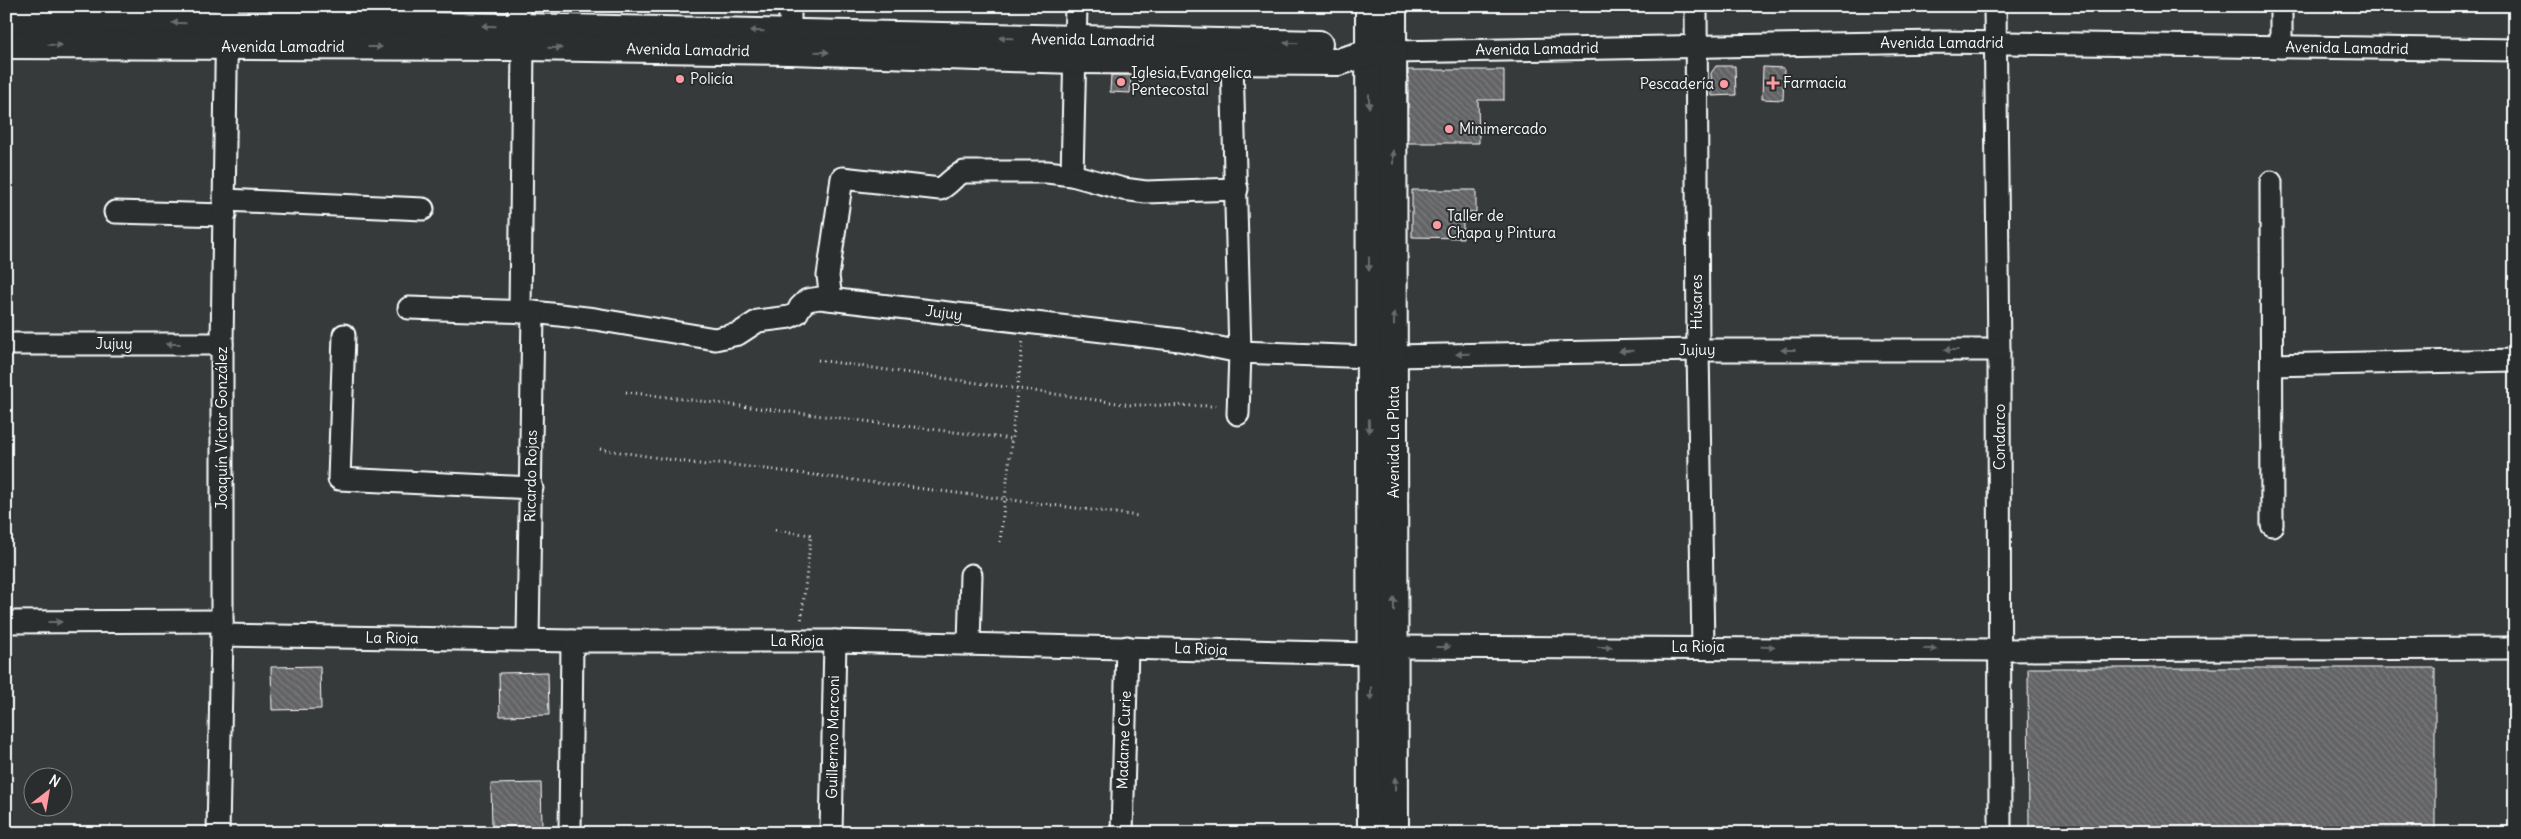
<svg xmlns="http://www.w3.org/2000/svg" width="2521" height="839" viewBox="0 0 2521 839" font-family="Delius,sans-serif">
<style>
.building{fill:url(#building-back-hatch);stroke:#fff}
.lines{fill:none;stroke-linecap:round;stroke-linejoin:round}
.minor-casing{stroke:#fff;stroke-width:25}
.major-casing{stroke:#fff;stroke-width:30}
.path{stroke:#fff;stroke-width:3;stroke-dasharray:1 4;stroke-linecap:butt}
.minor{stroke:#2a2d2e;stroke-width:21}
.major{stroke:#2a2d2e;stroke-width:26}
.oneway{fill:#6a6c6d}
.poi-dot{fill:#ff9aa2;stroke:#2a2d2e;stroke-width:2}
.labels{text-anchor:middle;stroke-width:4;stroke-linejoin:round;paint-order:stroke}
.street-label{font-size:15px;fill:#fff;stroke:#2a2d2e}
.poi-label{font-size:15px;fill:#fff;stroke:#2a2d2e;text-anchor:start}
</style>
<defs>
<pattern id="building-back-hatch" width="6" height="6" patternUnits="userSpaceOnUse" patternTransform="scale(1.25)"><rect width="6" height="6" fill="#636465"/><path d="M-1 5l2 2M0 0l6 6M5-1l2 2" fill="none" stroke="#7a7b7c"/></pattern>
</defs>
<rect width="100%" height="100%" fill="#373a3b"/>
<filter id="ink" filterUnits="userSpaceOnUse"><feTurbulence type="fractalNoise" baseFrequency=".02" numOctaves="2"/><feDisplacementMap in="SourceGraphic" scale="10" xChannelSelector="R" yChannelSelector="G"/><feConvolveMatrix kernelMatrix="1 2 1 2 8 2 1 2 1" color-interpolation-filters="sRGB"/></filter>
<g filter="url(#ink)">
<!-- building -->
<g class="building">
<polygon points="1716,66 1735,66 1736,95 1712,96 1711,73"/>
<polygon points="1763,67 1784,68 1783,100 1762,99"/>
<polygon points="1408,70 1504,70 1504,100 1478,100 1479,143 1408,143"/>
<polygon points="1111,75 1131,75 1130,93 1110,92"/>
<polygon points="1412,190 1476,190 1476,212 1463,212 1463,238 1412,237"/>
<polygon points="320,666 321,709 272,710 271,667"/>
<polygon points="2028,668 2435,668 2435,833 2029,833"/>
<polygon points="548,672 549,715 500,716 499,673"/>
<polygon points="541,783 542,826 492,827 491,784"/>
</g>
<g class="lines">
<!-- minor casing -->
<g class="minor-casing">
<g id="minor">
<polyline points="519,6 519,27 523,47 520,312"/>
<polyline points="790,6 790,49"/>
<polyline points="1696,6 1698,350 1703,647"/>
<polyline points="1995,6 1999,350 2000,833"/>
<polyline points="2281,6 2281,47"/>
<polyline points="1393,52 1940,42 2515,50"/>
<polyline points="1232,61 1240,352 1238,414"/>
<polyline points="1072,175 1076,6"/>
<polyline points="2271,182 2272,525"/>
<polyline points="225,200 423,209"/>
<polyline points="115,212 225,215"/>
<path d="M831 299 828 276 842 178 940 189C950 184 953 176 964 172H1047L1072 175 1123 189 1146 192 1237 189"/>
<polyline points="409,308 533,312 595,319 715,339 738,334 758,321 790,317 797,313 800,307 807,300 820,298 1180,340 1240,352 1369,357"/>
<polyline points="344,335 339,479 532,488"/>
<polyline points="6,344 222,344"/>
<polyline points="1394,356 1698,350 1999,350"/>
<polyline points="2272,365 2515,360"/>
<polyline points="6,622 222,621"/>
<polyline points="222,635 572,641 835,641 1371,654"/>
<polyline points="528,640 533,312"/>
<polyline points="969,644 971,575"/>
<polyline points="1394,647 2001,650 2515,648"/>
<polyline points="218,833 222,635 222,344 227,6"/>
<polyline points="570,833 572,641"/>
<polyline points="831,833 835,641"/>
<polyline points="1122,833 1127,647"/>
</g>
</g>
<!-- major casing -->
<g class="major-casing">
<g id="major">
<polyline points="1369,6 1371,833"/>
<polyline points="1393,6 1395,833"/>
<polyline points="6,21 519,27 1319,44"/>
<polyline points="6,45 523,47 790,51 1075,60 1338,62 1369,53 1393,52"/>
</g>
</g>
<!-- path -->
<g class="path">
<polyline points="818,360 1131,405 1219,406"/>
<polyline points="626,392 1012,439"/>
<polyline points="600,449 706,465 718,463 1139,516"/>
<polyline points="775,530 811,535 801,623"/>
<polyline points="1000,542 1023,340"/>
</g>
<!-- minor -->
<use href="#minor" class="minor"/>
<!-- major -->
<use href="#major" class="major"/>
</g>
<!-- one-way arrows -->
<defs><path id="oneway-solid" d="M-6-.8H1V-3.2L6.5 0L1 3.2V.8H-6Z" transform="scale(1.25)"/></defs>
<g class="oneway">
<use href="#oneway-solid" transform="translate(179 23) rotate(-179)"/>
<use href="#oneway-solid" transform="translate(489 26) rotate(-179)"/>
<use href="#oneway-solid" transform="translate(757 31) rotate(-179)"/>
<use href="#oneway-solid" transform="translate(1006 38) rotate(-178)"/>
<use href="#oneway-solid" transform="translate(1291 43) rotate(-179)"/>
<use href="#oneway-solid" transform="translate(55 45) rotate(1)"/>
<use href="#oneway-solid" transform="translate(375 47)"/>
<use href="#oneway-solid" transform="translate(555 48) rotate(1)"/>
<use href="#oneway-solid" transform="translate(822 52) rotate(2)"/>
<use href="#oneway-solid" transform="translate(1369 101) rotate(90)"/>
<use href="#oneway-solid" transform="translate(1393 157) rotate(-90)"/>
<use href="#oneway-solid" transform="translate(1369 264) rotate(90)"/>
<use href="#oneway-solid" transform="translate(1394 319) rotate(-90)"/>
<use href="#oneway-solid" transform="translate(173 344) rotate(-180)"/>
<use href="#oneway-solid" transform="translate(1788 350) rotate(-180)"/>
<use href="#oneway-solid" transform="translate(1951 350) rotate(-180)"/>
<use href="#oneway-solid" transform="translate(1626 351) rotate(179)"/>
<use href="#oneway-solid" transform="translate(1463 354) rotate(179)"/>
<use href="#oneway-solid" transform="translate(1369 426) rotate(89)"/>
<use href="#oneway-solid" transform="translate(1394 604) rotate(-90)"/>
<use href="#oneway-solid" transform="translate(55 622)"/>
<use href="#oneway-solid" transform="translate(1443 647)"/>
<use href="#oneway-solid" transform="translate(1605 647)"/>
<use href="#oneway-solid" transform="translate(1768 647) rotate(1)"/>
<use href="#oneway-solid" transform="translate(1930 649) rotate(1)"/>
<use href="#oneway-solid" transform="translate(1371 694) rotate(90)"/>
<use href="#oneway-solid" transform="translate(1395 784) rotate(-90)"/>
</g>
</g>
<!-- markers -->
<g class="poi-dot">
<circle cx="680" cy="79" r="5"/>
<circle cx="1121" cy="82" r="5"/>
<path d="M1770.5 75.5h5v5h5v5h-5v5h-5v-5h-5v-5h5z"/>
<circle cx="1724" cy="84" r="5"/>
<circle cx="1449" cy="129" r="5"/>
<circle cx="1437" cy="225" r="5"/>
</g>
<g class="labels">
<!-- street labels -->
<g class="street-label">
<text transform="translate(1093 40) rotate(1)" y="5">Avenida Lamadrid</text>
<text x="1942" y="48">Avenida Lamadrid</text>
<text x="283" y="52">Avenida Lamadrid</text>
<text transform="translate(2347 48) rotate(1)" y="5">Avenida Lamadrid</text>
<text transform="translate(1537 49) rotate(-1)" y="5">Avenida Lamadrid</text>
<text transform="translate(688 50) rotate(1)" y="5">Avenida Lamadrid</text>
<text transform="translate(1697 302) rotate(-90)" y="5">Húsares</text>
<text transform="translate(944 313) rotate(7)" y="5">Jujuy</text>
<text x="114" y="349">Jujuy</text>
<text transform="translate(1697 350) rotate(-1)" y="5">Jujuy</text>
<text transform="translate(222 428) rotate(-90)" y="5">Joaquín Víctor González</text>
<text transform="translate(2000 437) rotate(-90)" y="5">Condarco</text>
<text transform="translate(1394 442) rotate(-90)" y="5">Avenida La Plata</text>
<text transform="translate(531 476) rotate(-89)" y="5">Ricardo Rojas</text>
<text transform="translate(392 638) rotate(1)" y="5">La Rioja</text>
<text x="797" y="646">La Rioja</text>
<text x="1698" y="652">La Rioja</text>
<text transform="translate(1201 649) rotate(2)" y="5">La Rioja</text>
<text transform="translate(833 737) rotate(-89)" y="5">Guillermo Marconi</text>
<text transform="translate(1124 740) rotate(-88)" y="5">Madame Curie</text>
</g>
<!-- poi labels -->
<g class="poi-label">
<text x="1131" y="78">Iglesia Evangelica<tspan x="1131" dy="17">Pentecostal</tspan></text>
<text x="690" y="84">Policía</text>
<text x="1783" y="88">Farmacia</text>
<text x="1714" y="89" text-anchor="end">Pescadería</text>
<text x="1459" y="134">Minimercado</text>
<text x="1447" y="221">Taller de<tspan x="1447" dy="17">Chapa y Pintura</tspan></text>
</g>
</g>
<!-- margin -->
<rect width="2521" height="839" fill="none" stroke="#2a2d2e" stroke-width="25"/>
<rect x="12" y="12" width="2496" height="814" fill="none" stroke="#fff" stroke-width="2" filter="url(#ink)"/>
<!-- north arrow -->
<g transform="translate(48 792) rotate(31)"><circle r="24" fill="#2a2d2e" stroke="#7f8182"/>
<path d="M0-4L9 19L0 12L-9 19Z" fill="#ff9aa2"/>
<text y="-8" font-size="14" font-weight="bold" text-anchor="middle" fill="#ffffff">N</text>
</g>
</svg>
